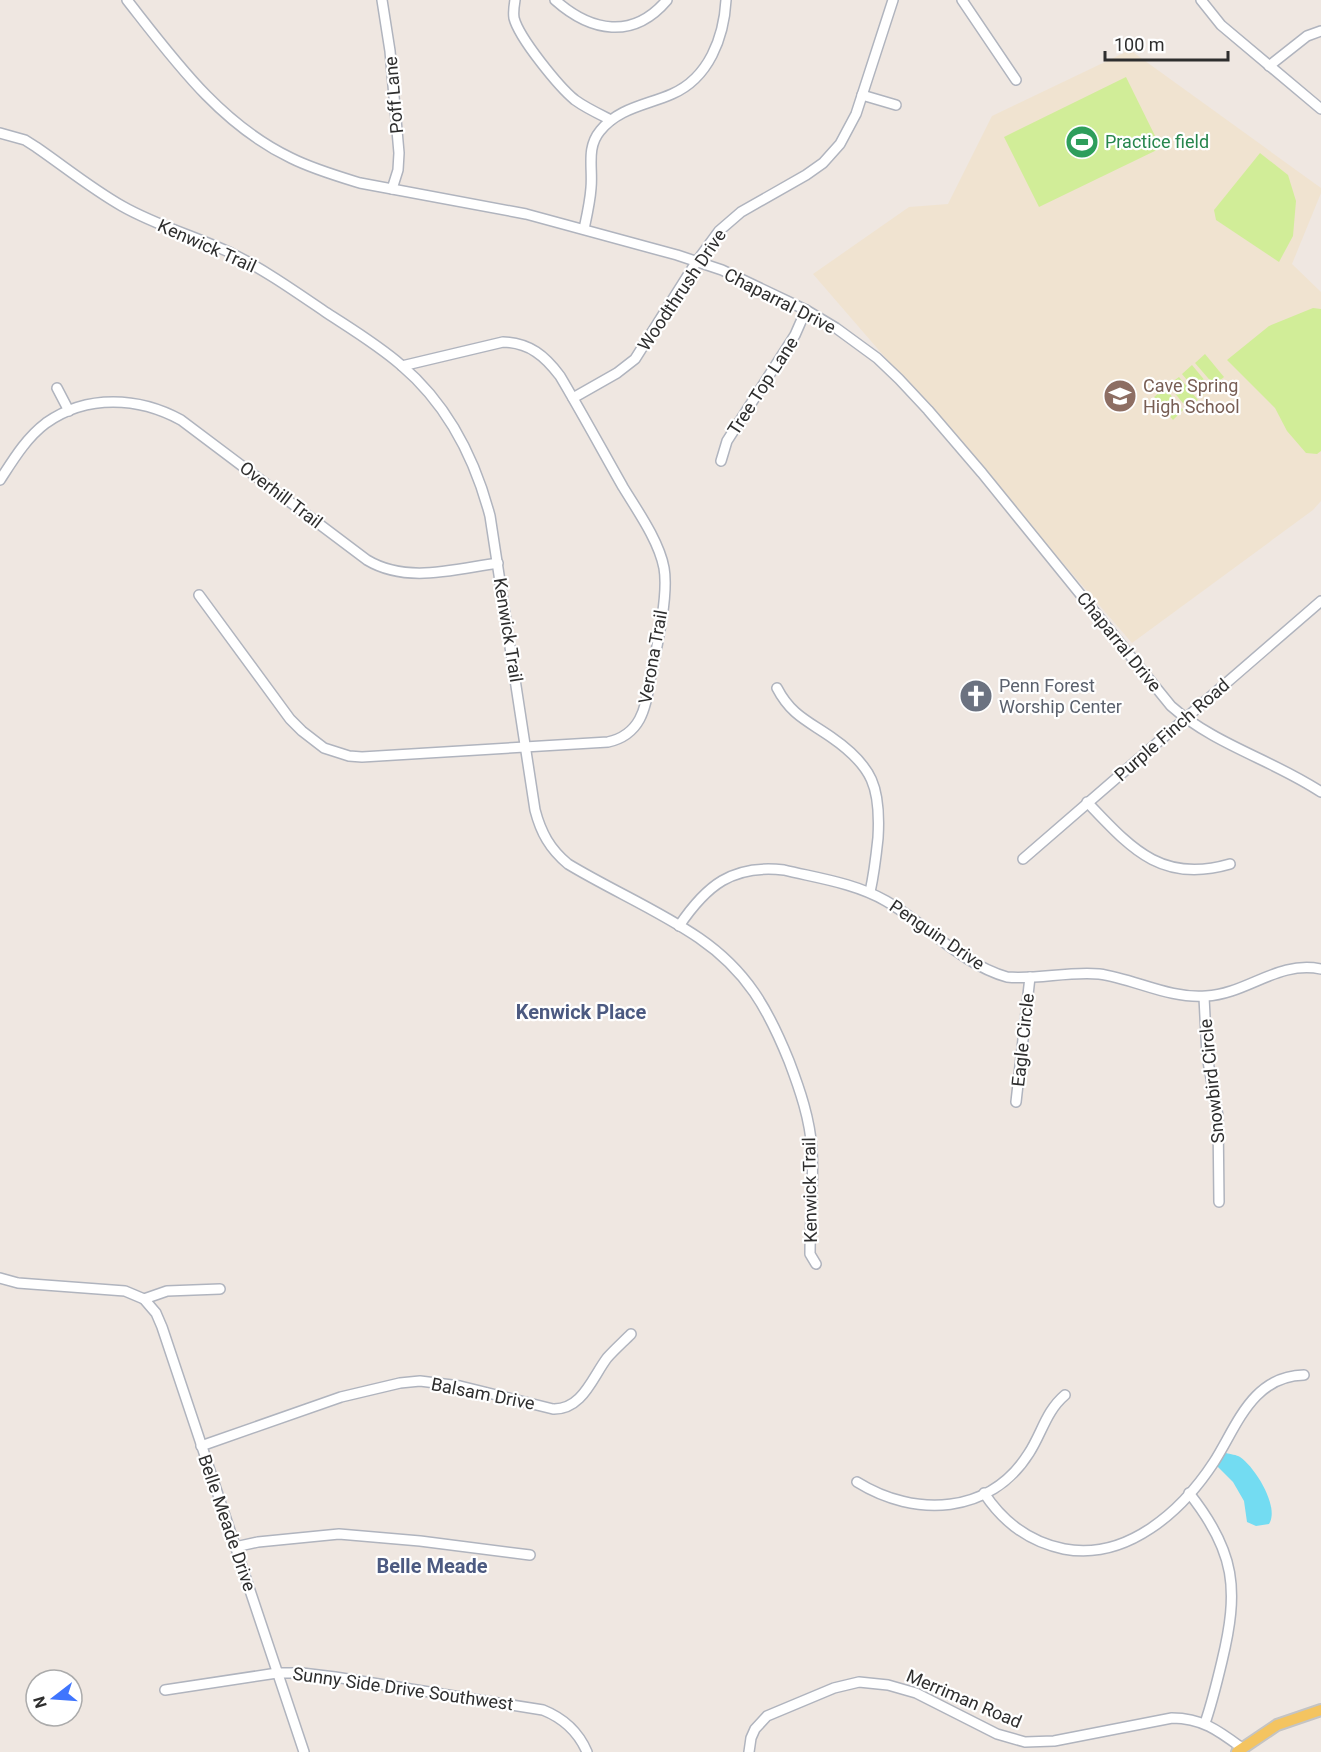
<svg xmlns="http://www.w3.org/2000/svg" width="1321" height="1752" viewBox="0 0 1321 1752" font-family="Roboto,sans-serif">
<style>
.education{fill:#f0e3d0}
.pitch{fill:#d1ed98}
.water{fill:#73dcf2}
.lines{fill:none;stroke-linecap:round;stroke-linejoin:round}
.minor-casing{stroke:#b0b4be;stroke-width:12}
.major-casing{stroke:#c4c4c4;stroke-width:14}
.minor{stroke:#fff;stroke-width:9}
.major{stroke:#f4c460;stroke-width:10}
.labels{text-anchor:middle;stroke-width:4.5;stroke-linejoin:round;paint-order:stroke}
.street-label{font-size:18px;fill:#2e2e2e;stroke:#fff}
.leisure-label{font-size:18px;fill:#27864d;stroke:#fff;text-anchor:start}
.education-label{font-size:18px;fill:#785e54;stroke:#fff;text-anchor:start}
.worship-label{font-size:18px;fill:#5b616d;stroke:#fff;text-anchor:start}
.neighbourhood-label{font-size:20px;font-weight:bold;fill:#4c5a81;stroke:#fff}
</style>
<rect width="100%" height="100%" fill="#efe7e1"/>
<!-- education -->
<polygon class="education" points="1130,50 1321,188 1321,193 1292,264 1321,292 1321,501 1313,510 1132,643 813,274 909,207 948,204 992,116"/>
<!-- pitch -->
<g class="pitch">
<polygon points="1126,77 1161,148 1039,207 1004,137"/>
<polygon points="1260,153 1288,175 1296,201 1293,236 1279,262 1216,220 1214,210"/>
<polygon points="1313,308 1321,309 1321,451 1317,454 1306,453 1287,431 1275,408 1227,360 1269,326"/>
<polygon points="1205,354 1224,377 1214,385 1195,363"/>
<polygon points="1192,365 1211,388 1201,397 1182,374"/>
<polygon points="1179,377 1198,400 1187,408 1168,385"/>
<polygon points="1165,388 1183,410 1173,420 1154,397"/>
</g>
<!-- water -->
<path class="water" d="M1226 1453C1230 1454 1237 1455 1240 1457 1255 1467 1280 1507 1269 1524L1256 1526 1247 1522 1244 1501 1233 1482 1216 1465 1219 1456Z"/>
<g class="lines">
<!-- minor casing -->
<g class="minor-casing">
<g id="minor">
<path d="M127 0C174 60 220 124 291 158 313 169 337 176 360 183L526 214 677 255 722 270 806 310 836 328 877 358 899 379 928 410 982 473 1171 706C1215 745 1273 760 1321 792"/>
<polyline points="382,0 390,51 399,153 398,170 392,189"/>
<path d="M515 0C514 6 513 12 514 18 519 38 559 87 575 100 586 108 599 114 611 120"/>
<path d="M555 0C591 32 633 40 667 0"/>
<polyline points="962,0 1016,80"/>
<polyline points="1201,0 1221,25 1321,109"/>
<polyline points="1269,66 1307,36 1321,31"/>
<polyline points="862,95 896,105"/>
<path d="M0 133 25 140 36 147C65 167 92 189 122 206 157 226 195 236 231 253 265 270 296 292 327 313 353 330 378 345 401 365 447 404 475 459 490 516L535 810C541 833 550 849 568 864 611 890 658 910 699 938 747 971 768 1009 789 1061 800 1090 810 1119 812 1150 814 1184 810 1219 810 1254L816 1264"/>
<path d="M584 229C587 215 590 202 591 188 593 168 586 148 600 131 618 108 647 105 672 94 709 78 724 37 726 0"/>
<polyline points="57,388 69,411"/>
<polyline points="573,398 617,373 635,359 697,261 719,231 741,212 806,175 823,163 840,144 856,114 893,0"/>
<polyline points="721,461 727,441 795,335 806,310"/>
<path d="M0 480C13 460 26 438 46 423 87 394 139 397 181 420L367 560C407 584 455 569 498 563"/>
<path d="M199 595 290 719 302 731 324 748 349 756 362 757 608 742C640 735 646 709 650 680 656 651 669 596 664 568 659 541 637 510 623 487 602 450 582 413 560 376 545 356 530 343 503 342L402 366"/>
<path d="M777 688C791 715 808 721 831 737 873 766 881 788 878 838 876 857 874 874 870 892"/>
<path d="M1087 802C1131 848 1161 884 1230 864"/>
<polyline points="1023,859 1321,601"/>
<path d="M679 926C706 886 732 864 784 870 817 878 855 883 886 901 926 924 961 964 1007 977 1037 980 1068 971 1099 974 1135 979 1169 999 1206 996 1247 994 1278 960 1321 969"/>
<polyline points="1204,997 1207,1056 1218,1116 1219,1202"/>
<polyline points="1016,1102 1030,977"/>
<polyline points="0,1278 18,1283 125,1291 144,1299 167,1291 220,1289"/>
<polyline points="144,1299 156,1313 162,1327 304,1752"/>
<path d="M201 1446 341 1397 400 1383 420 1381 460 1386 553 1409C582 1410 592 1378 607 1358 614 1350 623 1342 631 1334"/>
<path d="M857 1482C915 1518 990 1515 1029 1453 1042 1433 1046 1411 1065 1395"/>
<path d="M984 1493C1003 1522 1030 1542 1064 1549 1127 1561 1182 1511 1214 1462 1237 1426 1252 1376 1304 1375"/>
<path d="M1189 1493C1236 1552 1239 1590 1222 1661 1217 1682 1212 1703 1205 1723"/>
<polyline points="235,1547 258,1542 339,1534 420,1541 530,1555"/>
<path d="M165 1690 277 1673H302L335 1677 543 1710C563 1718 578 1731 587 1752"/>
<path d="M749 1752 751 1738 755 1729 767 1716 834 1688 859 1682 888 1685 916 1693 997 1734 1025 1742 1054 1741 1172 1718C1202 1718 1219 1731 1242 1748"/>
</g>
</g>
<!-- major casing -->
<g class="major-casing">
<polyline id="major" points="1237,1752 1277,1725 1321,1710"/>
</g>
<!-- minor -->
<use href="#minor" class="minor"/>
<!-- major -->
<use href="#major" class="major"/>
</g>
<!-- icons -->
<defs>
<g id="stadium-disc" transform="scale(1.725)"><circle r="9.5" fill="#2e9e5b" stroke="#fff"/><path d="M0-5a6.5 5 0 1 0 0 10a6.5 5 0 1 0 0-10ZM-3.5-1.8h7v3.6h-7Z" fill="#fff"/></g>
<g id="school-disc" transform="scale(1.725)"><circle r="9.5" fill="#8d6e63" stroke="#fff"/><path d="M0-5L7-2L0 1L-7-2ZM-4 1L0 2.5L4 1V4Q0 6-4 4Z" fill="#fff"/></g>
<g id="church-disc" transform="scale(1.725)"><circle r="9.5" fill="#6b7280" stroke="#fff"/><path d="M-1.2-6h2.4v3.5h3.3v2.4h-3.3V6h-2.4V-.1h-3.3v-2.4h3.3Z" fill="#fff"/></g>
</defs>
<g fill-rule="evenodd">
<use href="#stadium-disc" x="1082" y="142"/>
<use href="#school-disc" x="1120" y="396"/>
<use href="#church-disc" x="976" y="696"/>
</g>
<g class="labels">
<!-- street labels -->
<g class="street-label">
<text transform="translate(394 95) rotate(-95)" y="6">Poff Lane</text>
<text transform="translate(207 246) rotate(24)" y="6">Kenwick Trail</text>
<text transform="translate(682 290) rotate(-56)" y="6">Woodthrush Drive</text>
<text transform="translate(780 301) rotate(27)" y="6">Chaparral Drive</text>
<text transform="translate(763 386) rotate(-57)" y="6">Tree Top Lane</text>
<text transform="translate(281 495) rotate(37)" y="6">Overhill Trail</text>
<text transform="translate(508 630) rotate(81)" y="6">Kenwick Trail</text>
<text transform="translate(1119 642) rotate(51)" y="6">Chaparral Drive</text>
<text transform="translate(653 657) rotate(-80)" y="6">Verona Trail</text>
<text transform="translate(1172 730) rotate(-41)" y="6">Purple Finch Road</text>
<text transform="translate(937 935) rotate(34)" y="6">Penguin Drive</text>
<text transform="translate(1023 1040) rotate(-84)" y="6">Eagle Circle</text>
<text transform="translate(1212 1081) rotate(-96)" y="6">Snowbird Circle</text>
<text transform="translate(810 1190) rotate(-91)" y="6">Kenwick Trail</text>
<text transform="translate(483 1394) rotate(11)" y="6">Balsam Drive</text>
<text transform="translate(227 1523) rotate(71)" y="6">Belle Meade Drive</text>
<text transform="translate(403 1689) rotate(8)" y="6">Sunny Side Drive Southwest</text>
<text transform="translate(964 1699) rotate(23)" y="6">Merriman Road</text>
</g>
<!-- leisure labels -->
<g class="leisure-label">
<text x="1105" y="148">Practice field</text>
</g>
<!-- education labels -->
<g class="education-label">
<text x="1143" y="392">Cave Spring<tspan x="1143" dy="21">High School</tspan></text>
</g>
<!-- worship labels -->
<g class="worship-label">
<text x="999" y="692">Penn Forest<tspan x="999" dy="21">Worship Center</tspan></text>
</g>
<!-- neighbourhood labels -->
<g class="neighbourhood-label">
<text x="581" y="1019">Kenwick Place</text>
<text x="432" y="1573">Belle Meade</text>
</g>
</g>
<!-- north arrow -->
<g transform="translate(54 1698) rotate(253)"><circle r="28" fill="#ffffff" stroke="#ababab" stroke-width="1.5"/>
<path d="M0-4.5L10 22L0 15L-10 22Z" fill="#3f75fe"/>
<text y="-9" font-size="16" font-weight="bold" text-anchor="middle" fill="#2e2e2e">N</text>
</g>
<!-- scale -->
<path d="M1105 51v9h123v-9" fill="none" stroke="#2e2e2e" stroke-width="3"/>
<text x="1114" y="51" font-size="18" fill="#2e2e2e" stroke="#ffffff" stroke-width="4.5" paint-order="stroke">100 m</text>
</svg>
